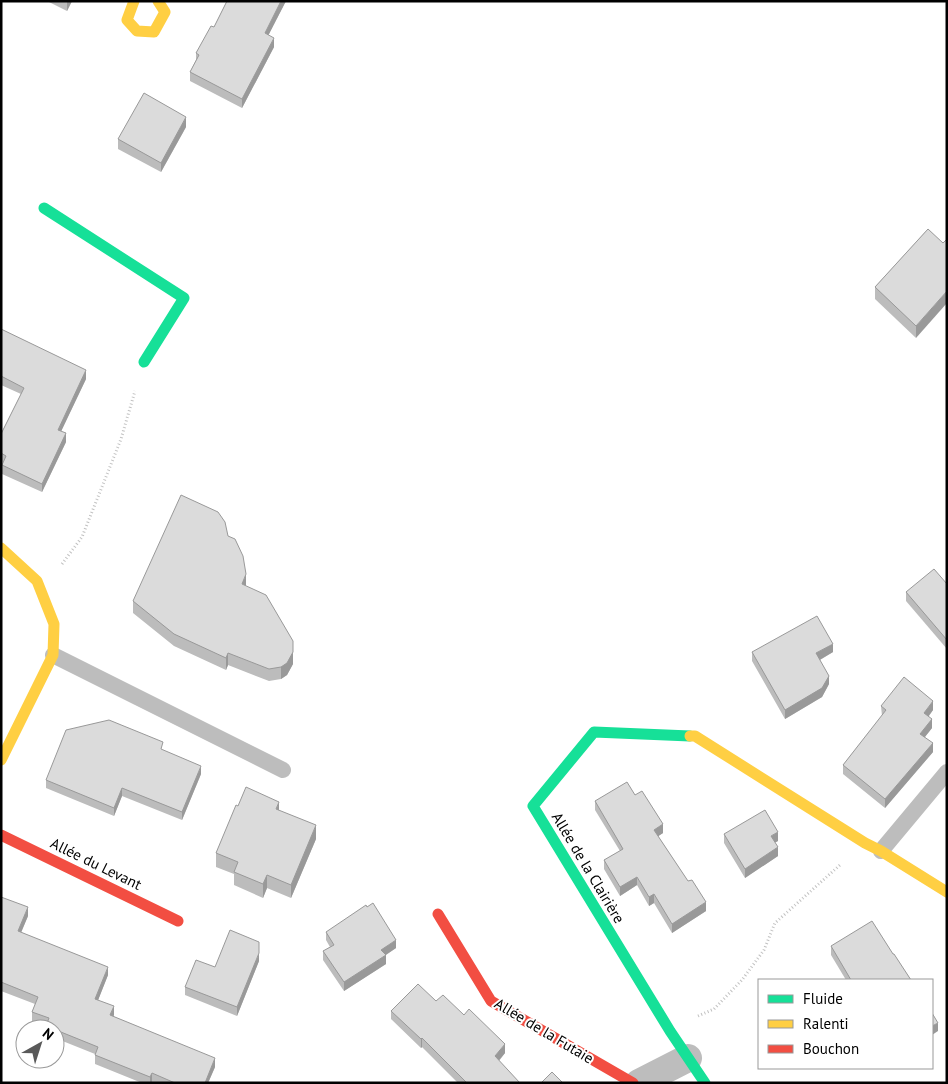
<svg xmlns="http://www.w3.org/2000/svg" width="948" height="1084" viewBox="0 0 948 1084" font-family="'PT Sans',sans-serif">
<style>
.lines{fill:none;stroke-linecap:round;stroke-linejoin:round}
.path{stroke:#c2c2c2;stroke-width:3;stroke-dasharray:1 2.5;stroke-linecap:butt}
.lane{stroke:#bdbdbd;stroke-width:16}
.street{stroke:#bdbdbd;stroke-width:28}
.fast{stroke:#16e098;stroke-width:11}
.slow{stroke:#ffcf43;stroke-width:11}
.jam{stroke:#f24e42;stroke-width:11}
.wall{fill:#bcbcbc}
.shaded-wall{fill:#999}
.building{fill:#dbdbdb;stroke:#999}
.labels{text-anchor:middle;stroke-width:4;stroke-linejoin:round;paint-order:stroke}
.street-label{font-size:15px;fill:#000;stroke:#fff}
</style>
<rect width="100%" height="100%" fill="#fff"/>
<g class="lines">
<!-- path -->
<g class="path">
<polyline points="62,564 82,537 121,439 135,391"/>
<polyline points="698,1016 714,1009 742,980 764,950 775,923 840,865"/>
</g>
<!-- lane -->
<g class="lane">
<polyline points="53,655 283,770"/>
<polyline points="881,851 947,772"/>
</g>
<!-- street -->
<polyline class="street" points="639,1083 688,1058"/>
<!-- fast -->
<g class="fast">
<polyline points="44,208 184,298 144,362"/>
<polyline points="690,736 594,732 533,806 670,1031 705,1083"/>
</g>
<!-- slow -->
<g class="slow">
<polyline points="134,1 127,20 137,31 154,32 165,12 158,1"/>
<polyline points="1,548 37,581 54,624 53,655 1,760"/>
<polyline points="690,736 695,736 865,843 881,851 947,892"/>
</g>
<!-- jam -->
<g class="jam">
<polyline points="1,835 178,921"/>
<polyline points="438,914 491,1001 633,1083"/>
</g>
</g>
<!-- wall -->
<g class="wall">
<polygon points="47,1 72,1 67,11"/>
<polygon points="227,1 286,1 268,35 274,47 242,108 190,81 190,72 196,60 196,53 214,27"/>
<polygon points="186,127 161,172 118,149 118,139"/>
<polygon points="928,229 916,338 875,299 875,287"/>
<polygon points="1,329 86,379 61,431 66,442 42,492 2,474 2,465 3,463 1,462 1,434 21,394 1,385"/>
<polygon points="228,536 246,586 293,664 287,675 281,679 269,681 228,665 226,670 174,646 133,613 133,601"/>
<polygon points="947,584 947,649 906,601 906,592"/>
<polygon points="752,652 833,652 820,660 829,684 822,697 785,719 752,661"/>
<polygon points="881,706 933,710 929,716 932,728 925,737 933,752 885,808 843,774 843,765 882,716"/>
<polygon points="163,750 201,774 182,820 122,796 114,816 46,788 46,780"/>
<polygon points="635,795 663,833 658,836 706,911 672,933 654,903 649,906 637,885 620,896 604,869 604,860 620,851 595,810 595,801"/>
<polygon points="238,806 279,810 316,839 291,898 267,888 263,898 234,885 234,874 216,867 216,853"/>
<polygon points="724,834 778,841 775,842 778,856 745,878 724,843"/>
<polygon points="1,897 28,916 21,932 108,975 98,1000 114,1015 113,1016 215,1067 208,1083 142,1083 95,1064 95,1054 55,1038 55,1029 46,1029 46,1026 32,1021 32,1012 35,1004 1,991"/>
<polygon points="326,932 396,948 386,955 386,964 344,991 323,960 323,951 330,947 326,940"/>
<polygon points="831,946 893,954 911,980 846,980 831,955"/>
<polygon points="259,961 237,1016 185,995 185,987 215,967"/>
<polygon points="436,1001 464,1015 505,1053 499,1061 520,1083 458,1083 422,1047 421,1048 391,1019 391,1011"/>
</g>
<!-- shaded-wall -->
<g class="shaded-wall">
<polygon points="67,1 72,1 67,11"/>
<polygon points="281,1 286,1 265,42 265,33"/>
<polygon points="274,38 274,47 242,108 242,99"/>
<polygon points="186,117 186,127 161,172 161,163"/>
<polygon points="947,291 947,303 916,338 916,326"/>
<polygon points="86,370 86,379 58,438 58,430"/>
<polygon points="66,433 66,442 42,492 42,484"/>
<polygon points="246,574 246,586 242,584"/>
<polygon points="833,644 833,652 816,662 816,653"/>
<polygon points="293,652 293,664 287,675 281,679 281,667"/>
<polygon points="228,653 228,665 226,670 226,658"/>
<polygon points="829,676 829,684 822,697 785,719 785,710"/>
<polygon points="933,701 933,710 924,722 924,713"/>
<polygon points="932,719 932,728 920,743 920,734"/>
<polygon points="933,743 933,752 885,808 885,799"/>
<polygon points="201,766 201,774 182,820 182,812"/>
<polygon points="122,788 122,796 114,816 114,808"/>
<polygon points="279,802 279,815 276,809"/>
<polygon points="663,824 663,833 654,839 654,830"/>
<polygon points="316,825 316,839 291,898 291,885"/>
<polygon points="778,832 778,841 771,845 771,836"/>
<polygon points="778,847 778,856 745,878 745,869"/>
<polygon points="267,875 267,888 263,898 263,884"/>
<polygon points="637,877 637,885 620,896 620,887"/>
<polygon points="654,894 654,903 649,906 649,897"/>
<polygon points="706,902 706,911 672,933 672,924"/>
<polygon points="28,907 28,916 18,940 18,931"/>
<polygon points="396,940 396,948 381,958 381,950"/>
<polygon points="259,953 259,961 237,1016 237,1007"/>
<polygon points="386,955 386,964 344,991 344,982"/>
<polygon points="108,967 108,975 95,1008 95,999"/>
<polygon points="114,1006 114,1015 110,1024 110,1015"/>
<polygon points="938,1023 938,1031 932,1035 932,1026"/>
<polygon points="422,1038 422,1047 421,1048 421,1039"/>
<polygon points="505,1044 505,1053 495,1065 495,1056"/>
<polygon points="215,1058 215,1067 208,1083 205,1083"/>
<polygon points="152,1073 152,1082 150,1083 150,1077"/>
</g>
<!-- building -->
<g class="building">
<polygon points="227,1 281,1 265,33 274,38 242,99 190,72 199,55 196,53 211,26 214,27"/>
<polygon points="144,93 186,117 161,163 118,139"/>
<polygon points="928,229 943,243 947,239 947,291 916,326 875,287"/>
<polygon points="1,329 86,370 58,430 66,433 42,484 2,465 6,456 1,453 1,434 24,388 1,376"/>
<polygon points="181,495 218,512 225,522 228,536 235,539 243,556 246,574 242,584 266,595 293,641 293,652 287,663 281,667 269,669 228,653 226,658 174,634 133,601"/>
<polygon points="934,569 947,584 947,640 906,592"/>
<polygon points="817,616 833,644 816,653 829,676 822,688 785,710 752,652"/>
<polygon points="904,677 933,701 924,713 932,719 920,734 933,743 885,799 843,765 886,710 881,706"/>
<polygon points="109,720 163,742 161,749 201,766 182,812 122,788 114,808 46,780 66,730"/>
<polygon points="627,782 635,795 642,791 663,824 654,830 688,881 692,880 706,902 672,924 654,894 649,897 637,877 620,887 604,860 623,849 595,801"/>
<polygon points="246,787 279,802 276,809 316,825 291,885 267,875 263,884 234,872 238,862 216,853 236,805 238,806"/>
<polygon points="765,810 778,832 771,836 778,847 745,869 724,834"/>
<polygon points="1,897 28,907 18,931 108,967 95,999 114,1006 110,1015 215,1058 205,1083 175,1083 152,1073 150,1077 95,1055 98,1047 46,1026 49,1018 32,1012 38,997 1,982"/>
<polygon points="373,903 396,940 381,950 386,955 344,982 323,951 334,945 326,932 366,905 367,907"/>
<polygon points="872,921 893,954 894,954 911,980 851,980 831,946"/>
<polygon points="230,930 259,942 259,953 237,1007 185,987 196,960 215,967"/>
<polygon points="418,984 436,1001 443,995 464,1015 469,1009 505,1044 495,1056 520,1083 467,1083 422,1038 421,1039 391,1011"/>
<polygon points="932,1013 938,1023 932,1026"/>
<polygon points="552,1072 563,1083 541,1083"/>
</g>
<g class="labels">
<!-- street labels -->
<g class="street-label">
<text transform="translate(96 864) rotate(26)" y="5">Allée du Levant</text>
<text transform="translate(588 868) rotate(59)" y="5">Allée de la Clairière</text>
<text transform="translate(544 1031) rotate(31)" y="5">Allée de la Futaie</text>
</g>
</g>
<!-- border -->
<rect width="948" height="1084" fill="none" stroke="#000000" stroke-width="5"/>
<!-- legend -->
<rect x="758" y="979" width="175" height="90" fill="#ffffff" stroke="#999999"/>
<rect x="768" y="995" width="25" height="8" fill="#16e098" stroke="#999999"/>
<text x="803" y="1004" font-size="15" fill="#000000">Fluide</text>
<rect x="768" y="1020" width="25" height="8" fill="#ffcf43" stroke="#999999"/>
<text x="803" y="1029" font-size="15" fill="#000000">Ralenti</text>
<rect x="768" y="1045" width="25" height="8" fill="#f24e42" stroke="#999999"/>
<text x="803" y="1054" font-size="15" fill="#000000">Bouchon</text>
<!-- north arrow -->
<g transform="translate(40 1044) rotate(39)"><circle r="24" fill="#ffffff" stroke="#999999"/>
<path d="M0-4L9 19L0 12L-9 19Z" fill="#595959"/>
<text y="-8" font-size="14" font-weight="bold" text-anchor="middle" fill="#000000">N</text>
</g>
</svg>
